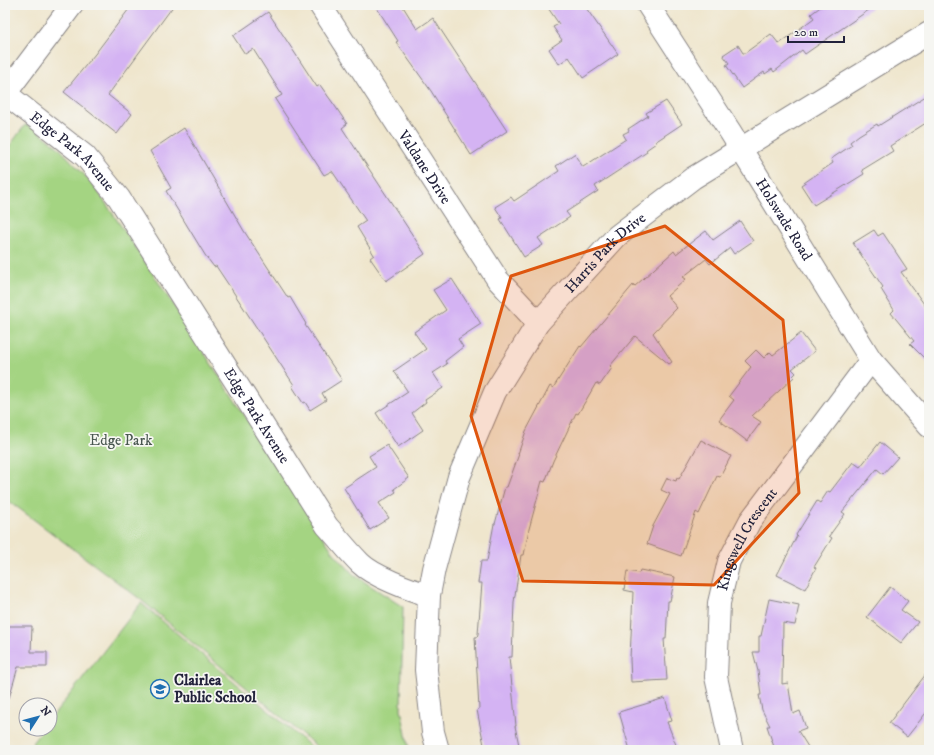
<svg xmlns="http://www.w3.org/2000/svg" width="934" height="755" viewBox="0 0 934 755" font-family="'IM FELL DW Pica',serif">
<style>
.green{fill:#a4d482;stroke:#637b5e}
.building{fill:#d4b3f3}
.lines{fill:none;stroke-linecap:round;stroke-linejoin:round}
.minor-casing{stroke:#888484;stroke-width:24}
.major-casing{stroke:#888484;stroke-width:24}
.minor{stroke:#fff;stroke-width:22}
.major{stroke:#fff;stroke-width:22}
.marked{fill:#de560e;fill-opacity:0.2;stroke:#de560e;stroke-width:3;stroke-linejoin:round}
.labels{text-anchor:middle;stroke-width:3.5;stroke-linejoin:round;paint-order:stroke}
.street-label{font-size:15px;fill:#22223b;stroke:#f6f6f2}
.park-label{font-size:15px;fill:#495750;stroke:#f6f6f2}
.poi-label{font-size:15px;font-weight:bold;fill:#22223b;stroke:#f6f6f2;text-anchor:start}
</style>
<rect width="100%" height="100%" fill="#f6f6f2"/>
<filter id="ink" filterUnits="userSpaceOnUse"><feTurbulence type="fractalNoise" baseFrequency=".025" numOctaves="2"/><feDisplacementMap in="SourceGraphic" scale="8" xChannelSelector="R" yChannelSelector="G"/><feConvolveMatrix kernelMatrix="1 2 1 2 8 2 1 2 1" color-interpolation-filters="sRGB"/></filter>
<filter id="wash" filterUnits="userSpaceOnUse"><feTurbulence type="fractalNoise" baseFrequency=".012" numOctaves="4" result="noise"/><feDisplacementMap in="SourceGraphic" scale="16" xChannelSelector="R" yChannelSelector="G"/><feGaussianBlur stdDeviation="0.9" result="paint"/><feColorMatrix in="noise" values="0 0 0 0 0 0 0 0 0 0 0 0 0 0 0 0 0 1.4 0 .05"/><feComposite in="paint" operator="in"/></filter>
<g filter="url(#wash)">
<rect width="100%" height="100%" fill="#efe6cd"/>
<!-- green -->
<g class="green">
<polygon points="25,125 34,128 58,147 92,183 144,260 333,552 354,575 403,607 401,709 409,750 321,750 140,599 5,498 5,152"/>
<polygon points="141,603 315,750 39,750 32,743 43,729 50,729 50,720"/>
</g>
<g id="blocks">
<!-- building -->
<g class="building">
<polygon points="132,5 174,5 108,95 132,114 117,134 64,92 95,54"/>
<polygon points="375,5 402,5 417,29 433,18 507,131 471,155 431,91 396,42 398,41"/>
<polygon points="546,5 584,5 618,54 583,78 569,57 559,64 549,49 562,40 553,27 559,24"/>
<polygon points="823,5 876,5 805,54 802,50 774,72 772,69 765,74 764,72 742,88 726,65 729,63 723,55 738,45 743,53 745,53 771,34 779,44 814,18 811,14"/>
<polygon points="268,12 317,87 320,85 335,106 347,124 342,128 425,254 386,281 370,258 374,255 357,227 366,221 332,171 324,175 275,99 282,95 253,49 245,54 233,36"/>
<polygon points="929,94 929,121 890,146 893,151 862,170 864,174 814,205 801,185 833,163 831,159 852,145 850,142 859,135 877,124 878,126"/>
<polygon points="666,101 682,124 655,142 656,143 646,150 647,152 595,186 598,191 566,212 570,217 538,238 543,245 524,257 500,219 502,218 495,207 511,197 514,201 559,171 556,166 574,154 583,167 626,139 623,134 629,131 628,129 648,116 646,113"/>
<polygon points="184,128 244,231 288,298 290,297 306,324 305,325 342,380 322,393 326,400 310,410 305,402 303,403 292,386 294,385 232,290 216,266 214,267 205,255 166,191 171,188 150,151"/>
<polygon points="740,221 753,241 734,254 730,248 710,264 706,259 683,277 686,279 667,296 677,308 653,333 672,362 669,364 635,336 610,366 612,368 600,385 596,383 578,414 576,413 553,461 545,482 542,481 529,529 524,555 521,555 514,602 512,657 509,657 516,726 515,726 520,750 485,750 477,710 479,709 475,637 477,637 478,634 482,583 478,583 481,561 487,561 494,524 495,524 505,487 507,487 519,454 518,454 526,431 550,386 553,388 580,346 581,347 633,285 634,287 674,251 676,254 706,231 713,240"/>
<polygon points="874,230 878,236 883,233 907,269 901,272 929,311 929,363 910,344 914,341 891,313 894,310 881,289 883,287 853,243"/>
<polygon points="452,279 481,324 458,339 463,347 445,361 447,364 433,373 443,388 425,400 426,402 412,413 423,430 398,447 376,413 408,392 394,371 426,349 414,332 446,310 433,290"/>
<polygon points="801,333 815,351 792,369 796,373 793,376 794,377 752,416 761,422 747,441 719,420 734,400 729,396 751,367 745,361 756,350 764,358 770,352 773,355"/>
<polygon points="701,440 731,456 720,477 717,476 699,514 696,512 681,556 647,544 653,526 670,494 661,490 667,478 676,481 677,478 679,479"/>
<polygon points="880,442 898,457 883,474 877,469 842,512 845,514 829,536 832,538 814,567 816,568 805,589 777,575 797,536 796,535 817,501 820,503 828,491 830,492 853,462 860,467"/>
<polygon points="387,445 409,478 394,489 396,492 379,503 389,518 370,530 344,488 376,467 369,456"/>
<polygon points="640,570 675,577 670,601 668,601 666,639 664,639 667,680 631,682 630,659 633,592 624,590 627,571 639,573"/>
<polygon points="890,587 908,601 901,610 918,622 901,643 867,617"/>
<polygon points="769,599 799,605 795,625 783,623 782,684 788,683 793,714 800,711 806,728 798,731 810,750 775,750 767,726 770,726 762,710 759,695 761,695 758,671 753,652 759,652 759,636 761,636"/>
<polygon points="5,626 32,626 31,652 47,652 47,667 18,667 9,698 5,697"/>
<polygon points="929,670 929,709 907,737 889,723"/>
<polygon points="665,698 672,721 667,722 678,750 630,750 619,712"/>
</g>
</g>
</g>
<g filter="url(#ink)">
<use href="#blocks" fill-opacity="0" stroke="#888484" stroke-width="1"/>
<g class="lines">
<!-- minor casing -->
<g class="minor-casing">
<g id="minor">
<path id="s1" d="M320 5 498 280 538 323"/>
<path id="s2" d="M648 5 731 133 871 360 929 426"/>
<path id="s3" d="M6 94 85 156 119 198 327 526C338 538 348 551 360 563 373 576 410 590 429 595"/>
<path id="s4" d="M438 750 433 732 426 670 429 595 434 569 459 477 495 392 538 323 617 236 693 178 929 33"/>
<path id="s5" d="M732 750 716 677 719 603 729 561 750 521 871 360"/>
</g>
</g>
<!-- major casing -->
<g class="major-casing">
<polyline id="major" points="5,94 72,5"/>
</g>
<!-- minor -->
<use href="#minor" class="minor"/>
<!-- major -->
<use href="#major" class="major"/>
</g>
</g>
<!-- marked area -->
<path class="marked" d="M665 226 783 320 799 493 714 585 523 581 471 416 511 276Z"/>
<!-- icons -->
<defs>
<g id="school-ring" transform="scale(1)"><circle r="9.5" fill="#f6f6f2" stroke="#1f6fb2" stroke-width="1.5"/><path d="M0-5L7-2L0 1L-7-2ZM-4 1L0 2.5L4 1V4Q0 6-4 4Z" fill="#1f6fb2"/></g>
</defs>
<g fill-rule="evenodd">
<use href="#school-ring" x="160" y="689"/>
</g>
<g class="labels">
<!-- street labels -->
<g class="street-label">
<text dy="5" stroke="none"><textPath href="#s3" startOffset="88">Edge Park Avenue</textPath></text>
<text dy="5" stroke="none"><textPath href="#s1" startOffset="193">Valdane Drive</textPath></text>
<text dy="5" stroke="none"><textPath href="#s2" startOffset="254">Holswade Road</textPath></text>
<text dy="5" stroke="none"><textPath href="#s4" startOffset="549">Harris Park Drive</textPath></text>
<text dy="5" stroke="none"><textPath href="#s3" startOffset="412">Edge Park Avenue</textPath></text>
<text dy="5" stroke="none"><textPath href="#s5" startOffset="219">Kingswell Crescent</textPath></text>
</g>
<!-- park labels -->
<g class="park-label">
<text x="121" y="445">Edge Park</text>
</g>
<!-- poi labels -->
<g class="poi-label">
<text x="174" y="685">Clairlea<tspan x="174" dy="17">Public School</tspan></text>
</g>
</g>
<!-- margin -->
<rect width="934" height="755" fill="none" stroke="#f6f6f2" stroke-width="20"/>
<!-- north arrow -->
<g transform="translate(38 717) rotate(54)"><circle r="19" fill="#f6f6f2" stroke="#a1a1a9"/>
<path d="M0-3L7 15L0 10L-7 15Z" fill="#1f6fb2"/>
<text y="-6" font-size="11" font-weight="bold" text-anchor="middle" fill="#22223b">N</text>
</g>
<!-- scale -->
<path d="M788 36v6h56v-6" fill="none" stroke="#22223b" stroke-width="2"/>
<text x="794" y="36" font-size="12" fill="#22223b" stroke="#f6f6f2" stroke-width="3" paint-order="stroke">20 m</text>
</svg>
